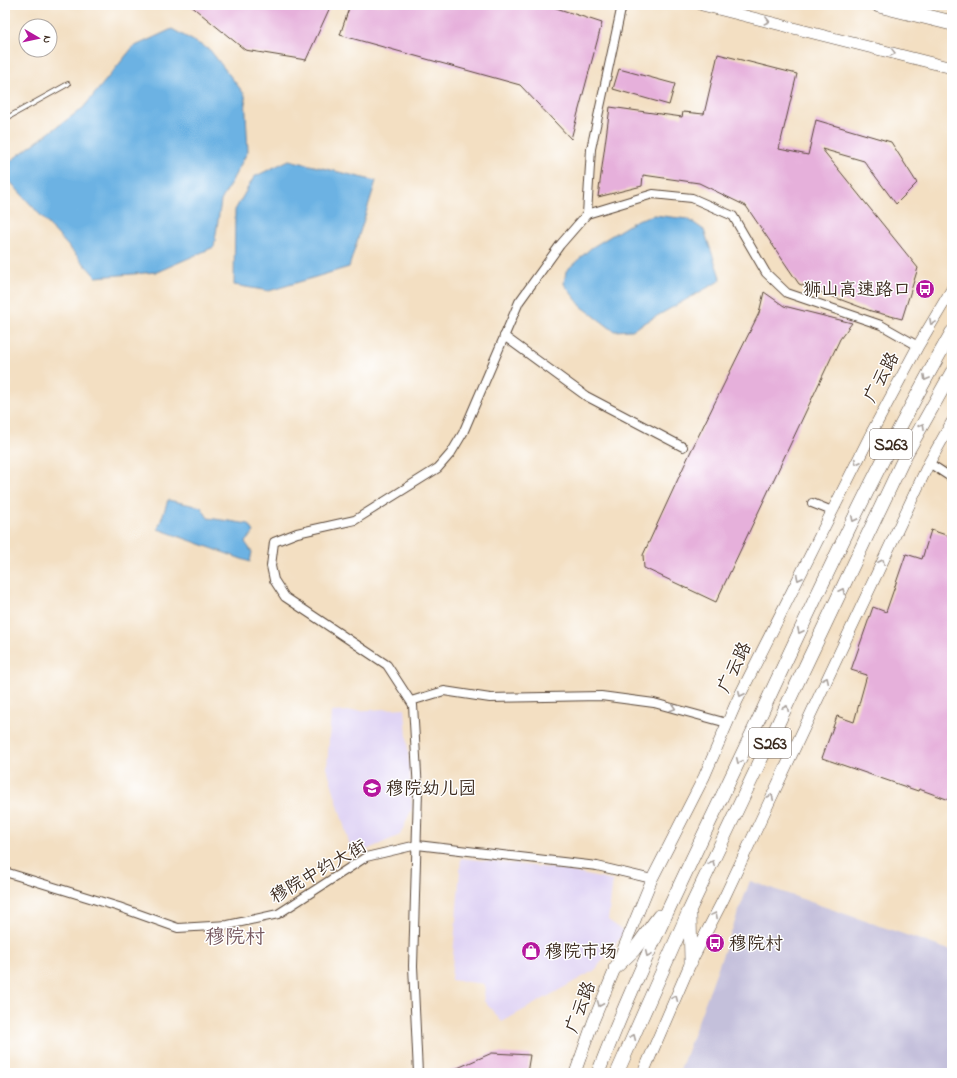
<svg xmlns="http://www.w3.org/2000/svg" width="957" height="1078" viewBox="0 0 957 1078" font-family="'Indie Flower','LXGW WenKai TC',sans-serif">
<style>
.built{fill:#e0d4f4}
.industrial{fill:#c4c0db}
.water{fill:#6cb2e3;stroke:#546e80}
.building{fill:#e6b0db}
.lines{fill:none;stroke-linecap:round;stroke-linejoin:round}
.service-casing{stroke:#574537;stroke-width:5.5}
.minor-casing{stroke:#574537;stroke-width:10}
.secondary-casing{stroke:#574537;stroke-width:12}
.primary-casing{stroke:#574537;stroke-width:14}
.motorway-casing{stroke:#574537;stroke-width:16}
.service{stroke:#fff;stroke-width:4}
.minor{stroke:#fff;stroke-width:8}
.secondary{stroke:#fff;stroke-width:11}
.primary{stroke:#fff;stroke-width:13}
.motorway{stroke:#fff;stroke-width:15}
.oneway{stroke:#a79f9a}
.labels{text-anchor:middle;stroke-width:3;stroke-linejoin:round;paint-order:stroke}
.shield{fill:#fff;stroke:#766a62;stroke-width:1}
.shield-label{font-size:17px;font-weight:bold;fill:#3b2a1e}
.poi-label{font-size:18px;fill:#3b2a1e;stroke:#fff;text-anchor:start}
.street-label{font-size:18px;fill:#3b2a1e;stroke:#fff}
.quarter-label{font-size:20px;fill:#775960;stroke:#fff}
</style>
<rect width="100%" height="100%" fill="#fff"/>
<filter id="ink" filterUnits="userSpaceOnUse"><feTurbulence type="fractalNoise" baseFrequency=".025" numOctaves="2"/><feDisplacementMap in="SourceGraphic" scale="8" xChannelSelector="R" yChannelSelector="G"/><feConvolveMatrix kernelMatrix="1 2 1 2 8 2 1 2 1" color-interpolation-filters="sRGB"/></filter>
<filter id="wash" filterUnits="userSpaceOnUse"><feTurbulence type="fractalNoise" baseFrequency=".012" numOctaves="4" result="noise"/><feDisplacementMap in="SourceGraphic" scale="16" xChannelSelector="R" yChannelSelector="G"/><feGaussianBlur stdDeviation="0.9" result="paint"/><feColorMatrix in="noise" values="0 0 0 0 0 0 0 0 0 0 0 0 0 0 0 0 0 1.4 0 .05"/><feComposite in="paint" operator="in"/></filter>
<g filter="url(#wash)">
<rect width="100%" height="100%" fill="#f3dfc2"/>
<!-- built -->
<g class="built">
<polygon points="405,708 412,808 400,835 353,856 327,768 331,712"/>
<polygon points="461,858 559,869 613,881 608,920 625,932 595,970 502,1022 484,1001 485,984 451,980"/>
</g>
<!-- industrial -->
<polygon class="industrial" points="750,881 952,951 952,1073 679,1073"/>
<!-- water -->
<g class="water">
<polygon points="172,29 210,50 245,95 248,151 221,201 214,247 157,272 96,277 5,176 5,165 83,108 133,47"/>
<polygon points="289,160 376,181 349,267 269,291 234,285 235,210 254,177"/>
<polygon points="654,215 688,219 704,230 721,280 632,330 614,331 581,306 564,284 566,271 591,248 637,220"/>
<polygon points="168,500 201,507 208,518 249,524 254,532 245,542 252,552 250,562 158,529"/>
</g>
<g id="blocks">
<!-- building -->
<g class="building">
<polygon points="190,5 331,5 306,60 245,50"/>
<polygon points="350,5 547,5 602,23 571,139 520,85 340,35"/>
<polygon points="718,54 797,74 779,149 808,155 816,120 891,142 917,183 896,204 864,161 822,149 918,268 902,319 871,311 799,284 746,206 699,183 643,175 642,186 598,197 610,107 682,117 683,112 704,114"/>
<polygon points="619,69 675,84 669,105 613,89"/>
<polygon points="764,292 784,306 852,323 840,339 716,602 644,568 643,555 690,453 759,313"/>
<polygon points="931,530 952,537 952,801 919,789 918,791 822,758 837,716 854,722 867,675 851,670 873,607 886,612 906,554 922,559"/>
<polygon points="492,1053 530,1055 527,1073 446,1073"/>
</g>
</g>
</g>
<g filter="url(#ink)">
<use href="#blocks" fill-opacity="0" stroke="#574537" stroke-width="1"/>
<g class="lines">
<!-- service casing -->
<g class="service-casing">
<polyline id="service" points="5,119 68,84"/>
</g>
<!-- minor casing -->
<g class="minor-casing">
<g id="minor">
<polyline points="587,214 653,194 692,198 733,216 766,273 787,293 881,325 918,346"/>
<polyline points="504,336 586,396 683,447"/>
<polyline points="929,463 952,478"/>
<polyline points="812,503 832,511"/>
<polyline points="411,701 444,691 490,698 601,696 654,703 727,723"/>
<polyline points="5,872 119,907 178,928 228,925 278,914 366,857 417,845 597,866 652,879"/>
<polyline points="418,1073 413,966 418,791 413,705 387,665 285,597 274,580 271,566 274,542 297,533 355,520 438,468 451,453 463,433 519,302 560,245 587,214 591,149 622,5"/>
</g>
</g>
<!-- secondary casing -->
<g class="secondary-casing">
<g id="secondary">
<polyline points="702,5 952,68"/>
<polyline points="575,1073 593,1022 652,879 704,777 737,701 873,430 918,346 952,289"/>
<polyline points="643,1073 691,962 724,898 929,463 952,422"/>
</g>
</g>
<!-- primary casing -->
<g class="primary-casing">
<g id="primary">
<polyline points="690,915 691,962"/>
<polyline points="615,968 634,950 659,916"/>
<path d="M598 1073C643 956 700 844 753 731 816 597 878 461 952 332"/>
<polyline points="617,1073 689,911 906,454 952,372"/>
</g>
</g>
<!-- motorway casing -->
<g class="motorway-casing">
<polyline id="motorway" points="879,5 952,23"/>
</g>
<!-- service -->
<use href="#service" class="service"/>
<!-- minor -->
<use href="#minor" class="minor"/>
<!-- secondary -->
<use href="#secondary" class="secondary"/>
<!-- primary -->
<use href="#primary" class="primary"/>
<!-- motorway -->
<use href="#motorway" class="motorway"/>
</g>
<!-- one-way arrows -->
<defs><path id="oneway-chevron" d="M-2-3.5L2.5 0L-2 3.5" fill="none" stroke-width="1.6" stroke-linecap="round" stroke-linejoin="round"/></defs>
<g class="oneway">
<use href="#oneway-chevron" transform="translate(767 21) rotate(14)"/>
<use href="#oneway-chevron" transform="translate(893 53) rotate(14)"/>
<use href="#oneway-chevron" transform="translate(932 322) rotate(119)"/>
<use href="#oneway-chevron" transform="translate(926 378) rotate(119)"/>
<use href="#oneway-chevron" transform="translate(922 426) rotate(-61)"/>
<use href="#oneway-chevron" transform="translate(857 462) rotate(117)"/>
<use href="#oneway-chevron" transform="translate(854 519) rotate(116)"/>
<use href="#oneway-chevron" transform="translate(882 562) rotate(-65)"/>
<use href="#oneway-chevron" transform="translate(799 578) rotate(117)"/>
<use href="#oneway-chevron" transform="translate(842 591) rotate(-64)"/>
<use href="#oneway-chevron" transform="translate(800 631) rotate(116)"/>
<use href="#oneway-chevron" transform="translate(826 680) rotate(-65)"/>
<use href="#oneway-chevron" transform="translate(741 694) rotate(117)"/>
<use href="#oneway-chevron" transform="translate(673 708) rotate(16)"/>
<use href="#oneway-chevron" transform="translate(786 708) rotate(-64)"/>
<use href="#oneway-chevron" transform="translate(739 761) rotate(115)"/>
<use href="#oneway-chevron" transform="translate(771 797) rotate(-65)"/>
<use href="#oneway-chevron" transform="translate(712 863) rotate(-64)"/>
<use href="#oneway-chevron" transform="translate(715 915) rotate(-62)"/>
<use href="#oneway-chevron" transform="translate(648 954) rotate(115)"/>
<use href="#oneway-chevron" transform="translate(675 998) rotate(-67)"/>
<use href="#oneway-chevron" transform="translate(600 1004) rotate(112)"/>
<use href="#oneway-chevron" transform="translate(633 1037) rotate(-66)"/>
</g>
</g>
<!-- icons -->
<defs>
<g id="bus-disc" transform="scale(1)"><circle r="9.5" fill="#b5179e" stroke="#fff"/><path d="M-5-6H5V4H4V6H2V4H-2V6H-4V4H-5ZM-3.5-4V0h7V-4ZM-3.5 1.2v1.5H-2V1.2ZM2 1.2v1.5H3.5V1.2Z" fill="#fff"/></g>
<g id="school-disc" transform="scale(1)"><circle r="9.5" fill="#b5179e" stroke="#fff"/><path d="M0-5L7-2L0 1L-7-2ZM-4 1L0 2.5L4 1V4Q0 6-4 4Z" fill="#fff"/></g>
<g id="shop-disc" transform="scale(1)"><circle r="9.5" fill="#b5179e" stroke="#fff"/><path d="M-5-2.5h2.3a2.7 3.5 0 0 1 5.4 0H5L5.5 6h-11ZM-1.5-2.5h3a1.5 2.3 0 0 0-3 0Z" fill="#fff"/></g>
</defs>
<g fill-rule="evenodd">
<use href="#bus-disc" x="925" y="289"/>
<use href="#school-disc" x="372" y="788"/>
<use href="#bus-disc" x="715" y="943"/>
<use href="#shop-disc" x="531" y="951"/>
</g>
<g class="labels">
<!-- shield labels -->
<g class="shield">
<rect x="870" y="429" width="42" height="30" rx="3"/>
<rect x="749" y="728" width="42" height="30" rx="3"/>
</g>
<g class="shield-label">
<text x="891" y="450">S263</text>
<text x="770" y="749">S263</text>
</g>
<!-- poi labels -->
<g class="poi-label">
<text x="911" y="295" text-anchor="end">狮山高速路口</text>
<text x="386" y="794">穆院幼儿园</text>
<text x="729" y="949">穆院村</text>
<text x="545" y="957">穆院市场</text>
</g>
<!-- street labels -->
<g class="street-label">
<text transform="translate(881 377) rotate(-62)" y="6">广云路</text>
<text transform="translate(734 667) rotate(-64)" y="6">广云路</text>
<text transform="translate(318 871) rotate(-30)" y="6">穆院中约大街</text>
<text transform="translate(580 1007) rotate(-69)" y="6">广云路</text>
</g>
<!-- quarter labels -->
<g class="quarter-label">
<text x="235" y="943">穆院村</text>
</g>
</g>
<!-- margin -->
<rect width="957" height="1078" fill="none" stroke="#fff" stroke-width="20"/>
<!-- north arrow -->
<g transform="translate(38 38) rotate(99)"><circle r="19" fill="#ffffff" stroke="#b1aaa5"/>
<path d="M0-3L7 15L0 10L-7 15Z" fill="#b5179e"/>
<text y="-6" font-size="11" font-weight="bold" text-anchor="middle" fill="#3b2a1e">N</text>
</g>
</svg>
